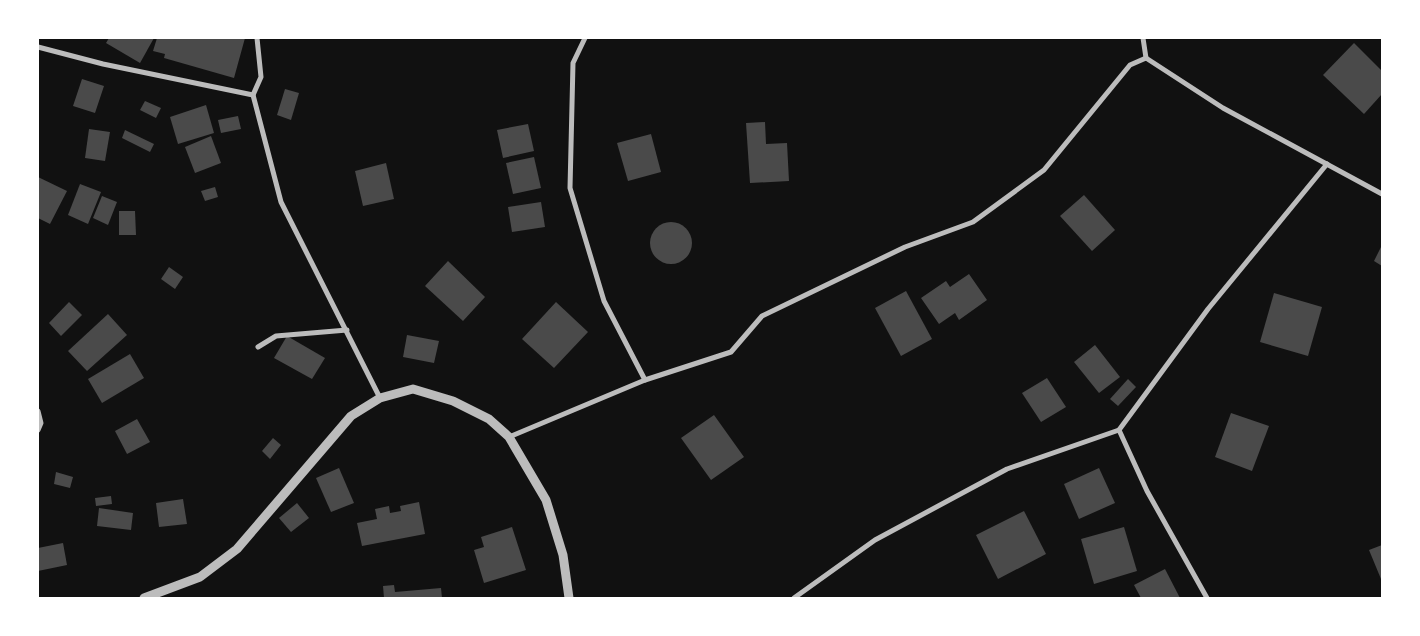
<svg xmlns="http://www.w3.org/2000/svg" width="1420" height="636" viewBox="0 0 1420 636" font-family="'Space Grotesk',sans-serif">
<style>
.building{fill:#4a4a4a}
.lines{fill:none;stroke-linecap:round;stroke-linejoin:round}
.minor{stroke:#bcbcbc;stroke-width:5}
.tertiary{stroke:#bcbcbc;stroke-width:9}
</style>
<rect width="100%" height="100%" fill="#111"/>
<!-- building -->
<g class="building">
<polygon points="109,38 154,38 140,63 106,43"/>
<polygon points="157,38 245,38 234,78 164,58 165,54 153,51"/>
<polygon points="1354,43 1382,71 1382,94 1364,114 1323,75"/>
<polygon points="82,79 104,86 95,113 73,106"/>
<polygon points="285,89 299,93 291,120 277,115"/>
<polygon points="145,101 161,108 156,118 140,110"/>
<polygon points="206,105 214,133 178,144 170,117"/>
<polygon points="238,116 241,129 221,133 218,120"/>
<polygon points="765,122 766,144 787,143 789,181 750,183 746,123"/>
<polygon points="528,124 534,151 503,158 497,130"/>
<polygon points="89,129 110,132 105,161 85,158"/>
<polygon points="125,130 154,144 150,152 122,138"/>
<polygon points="651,134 661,172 628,181 617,143"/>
<polygon points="211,136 221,163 195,173 185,147"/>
<polygon points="534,157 541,188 513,194 506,163"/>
<polygon points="386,163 394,199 363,206 355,171"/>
<polygon points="38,177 67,191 50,224 38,218"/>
<polygon points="80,184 101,192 88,224 68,215"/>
<polygon points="215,187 218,197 205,201 201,191"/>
<polygon points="1084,195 1115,230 1092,251 1060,216"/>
<polygon points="102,196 117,202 108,225 93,218"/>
<polygon points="541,202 545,227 512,232 508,207"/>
<polygon points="119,211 135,211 136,235 119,235"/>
<circle cx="671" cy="243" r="21"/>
<polygon points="1382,245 1382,266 1374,261"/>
<polygon points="448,261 485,297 463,321 425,286"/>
<polygon points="169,267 183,277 175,289 161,279"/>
<polygon points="969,274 987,300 959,320 955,313 939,324 921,298 946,281 950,287"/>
<polygon points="906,291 932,339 901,356 875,308"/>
<polygon points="1274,293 1322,307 1308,356 1260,342"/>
<polygon points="69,302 82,315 61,336 49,323"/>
<polygon points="556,302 588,332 554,368 522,339"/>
<polygon points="108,314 127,335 87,371 68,351"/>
<polygon points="407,335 439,341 434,363 403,357"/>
<polygon points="287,336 325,358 312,379 274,358"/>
<polygon points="1095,345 1120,377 1099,393 1074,362"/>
<polygon points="130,354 144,378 102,403 88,379"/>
<polygon points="1047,378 1066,407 1041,422 1022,393"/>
<polygon points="1128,379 1136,387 1118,406 1110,399"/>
<polygon points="1231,413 1269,426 1252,471 1215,457"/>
<polygon points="714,415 744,457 711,480 681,438"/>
<polygon points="137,419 150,442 127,454 115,431"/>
<polygon points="273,438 281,445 270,459 262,451"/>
<polygon points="339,468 354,503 331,512 316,478"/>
<polygon points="1099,468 1115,503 1079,519 1064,484"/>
<polygon points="56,472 73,477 70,488 54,484"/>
<polygon points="111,496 112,504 96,506 95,498"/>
<polygon points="183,499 187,524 159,527 156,503"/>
<polygon points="419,502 425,534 362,546 357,523 377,519 375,509 389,506 390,513 401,511 400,506"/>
<polygon points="297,503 309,518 291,532 279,518"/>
<polygon points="99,508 133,513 131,530 97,526"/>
<polygon points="1024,511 1046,554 998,579 976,535"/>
<polygon points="512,527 526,570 484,583 474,550 484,547 481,537"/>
<polygon points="1124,527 1137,571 1094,584 1081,539"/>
<polygon points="63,543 67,565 38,571 38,548"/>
<polygon points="1382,545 1382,578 1381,579 1369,550"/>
<polygon points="1165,569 1180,598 1141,598 1134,585"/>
<polygon points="394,585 395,592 441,588 442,598 384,598 383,586"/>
</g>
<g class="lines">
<!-- minor -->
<g class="minor">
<polyline points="585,38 573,63 570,188 604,301 645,380"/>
<polyline points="1143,38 1146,58"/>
<polyline points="38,47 103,64 253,95 281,202 380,398"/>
<polyline points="1146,58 1223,108 1382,194"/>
<polyline points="253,95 261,77 257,38"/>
<polyline points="258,347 276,336 347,330"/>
<polyline points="38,411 41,423 38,430"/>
<polyline points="1119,430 1147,491 1207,598"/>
<polyline points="509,437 645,380 731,352 762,316 905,247 973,222 1044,170 1130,65 1146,58"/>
<polyline points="794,598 875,540 1007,469 1119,430 1208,309 1327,164"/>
</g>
<!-- tertiary -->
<polyline class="tertiary" points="144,598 200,577 237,549 351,416 380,398 413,389 453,401 489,419 509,437 546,500 563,555 569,598"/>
</g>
<!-- border -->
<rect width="1420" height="636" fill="none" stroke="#ffffff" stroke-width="78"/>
</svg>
